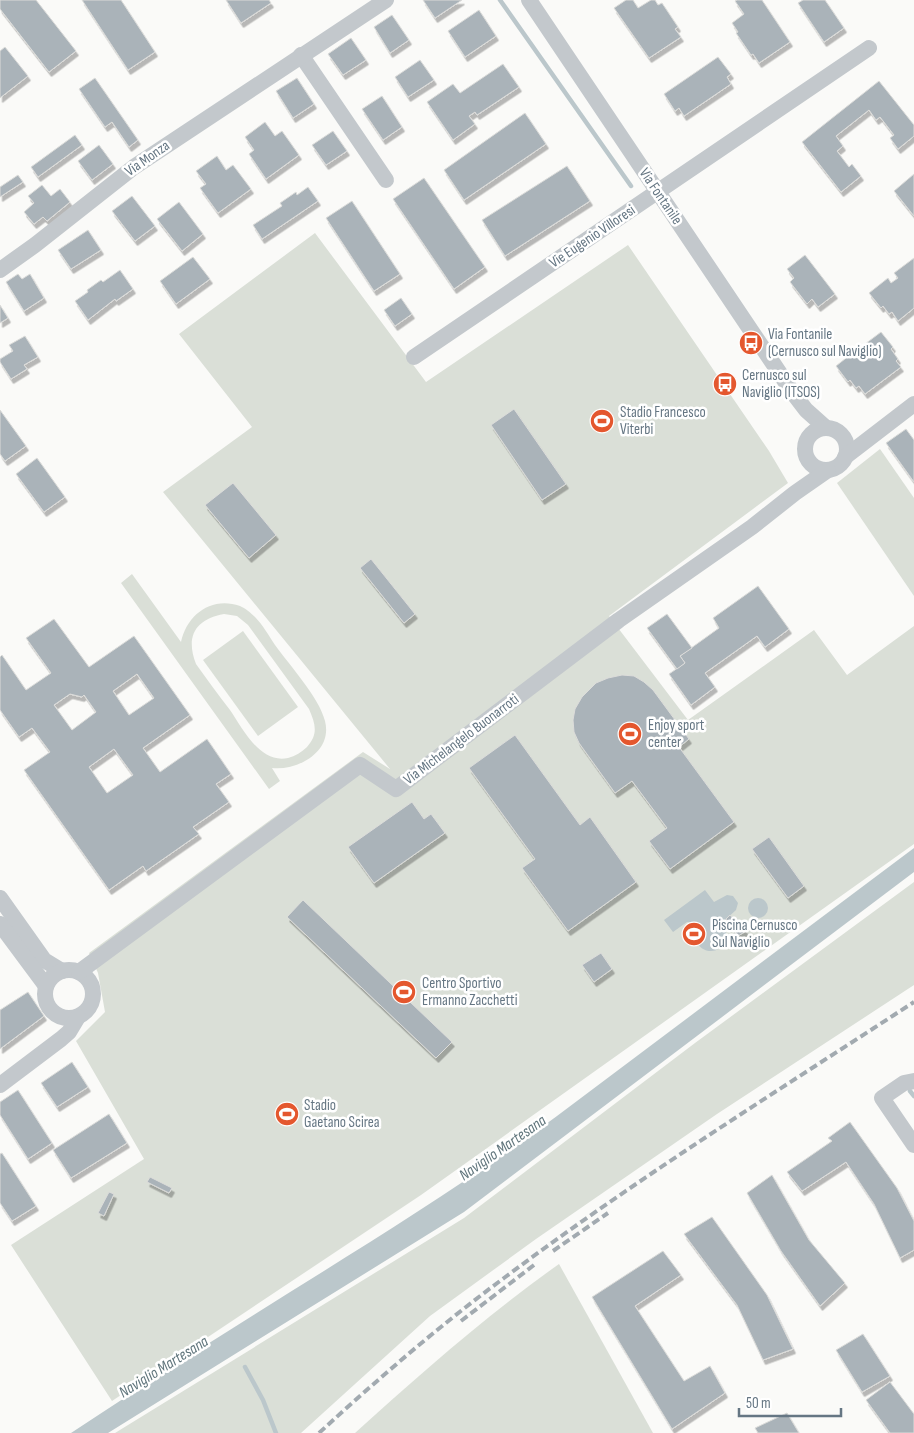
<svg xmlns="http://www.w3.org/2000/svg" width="914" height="1433" viewBox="0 0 914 1433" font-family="'Sofia Sans Condensed',sans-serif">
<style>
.green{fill:#dadfd7;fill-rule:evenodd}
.water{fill:#bbc7cb}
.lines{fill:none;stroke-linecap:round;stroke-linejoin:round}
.stream{stroke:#bbc7cb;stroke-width:4.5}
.building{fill:#aab3b9;stroke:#dcdcda;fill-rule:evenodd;filter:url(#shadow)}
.minor{stroke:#c3c8cc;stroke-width:16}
.rail{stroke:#a2aab0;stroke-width:4;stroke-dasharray:8 4;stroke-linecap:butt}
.labels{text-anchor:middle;stroke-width:5;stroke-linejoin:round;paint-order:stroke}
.street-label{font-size:15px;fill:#657683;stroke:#fff}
.poi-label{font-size:15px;fill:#657683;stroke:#fff;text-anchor:start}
.water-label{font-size:16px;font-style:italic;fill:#60757c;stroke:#fff}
</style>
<defs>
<filter id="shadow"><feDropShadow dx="2.5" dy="4.5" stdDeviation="0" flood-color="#0004"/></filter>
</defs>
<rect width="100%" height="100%" fill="#fafaf8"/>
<!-- green -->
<g class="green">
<polygon points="315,233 426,382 628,245 769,451 788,483 609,616 688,720 814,630 847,675 914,626 914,844 421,1195 112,1401 11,1245 144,1159 76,1041 105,1012 98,973 89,953 363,752 390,769 163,492 252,427 179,334"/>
<polygon points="880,449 914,498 914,596 837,483"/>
<path d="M132 574 181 642C187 615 211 596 240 606 245 608 251 613 255 617 263 625 269 636 275 645 290 666 319 697 325 721 333 752 297 771 272 768L280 781 269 789 121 583ZM224 614 237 616 248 625 309 709C315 723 319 734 307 747 302 752 295 756 288 758 260 764 243 729 230 710 218 695 207 679 196 664 185 636 196 619 224 614Z"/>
<polygon points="243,631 298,707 258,736 203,660"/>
<polygon points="914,882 914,985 717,1114 536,1239 430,1316 301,1433 115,1433 464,1218 695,1043"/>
<path d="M559 1264 653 1433H355C420 1374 487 1315 559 1264Z"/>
</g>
<!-- water -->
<g class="water">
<path d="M914 848V872L464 1212 108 1433H71C125 1398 178 1362 233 1328 342 1259 453 1193 557 1116Z"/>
<path d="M705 890 714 902 727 895 733 896 738 903 736 910 724 921C724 927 727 931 726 937 723 958 691 956 695 927L691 922H687L673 932 664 920Z"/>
<circle cx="758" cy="908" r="10"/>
</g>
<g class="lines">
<!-- stream -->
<g class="stream">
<polyline points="500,0 631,186"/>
<polyline points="910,1091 914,1096"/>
<polyline points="245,1367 263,1400 276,1433"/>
</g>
</g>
<!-- building -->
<g class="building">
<polygon points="0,0 36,0 76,51 49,72 0,9"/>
<polygon points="82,0 121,0 155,52 128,70"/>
<polygon points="226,0 269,0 271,3 241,23"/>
<polygon points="423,0 462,0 435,18"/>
<polygon points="626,0 633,0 638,8 651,0 655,0 658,5 662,3 678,27 675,29 681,37 649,58 614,8"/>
<polygon points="737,0 762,0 790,42 759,63 753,54 751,55 736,33 738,32 732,23 744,14 735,1"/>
<polygon points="803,0 825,0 844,28 824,42 798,3"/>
<polygon points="479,10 496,36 465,57 448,31"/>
<polygon points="392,15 409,40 390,53 374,27"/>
<polygon points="351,38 366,60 343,75 328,54"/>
<polygon points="5,47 28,76 0,98 0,51"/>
<polygon points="718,57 731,74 727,77 731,84 684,116 679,108 675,111 664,94"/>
<polygon points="420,60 434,80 408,97 395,77"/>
<polygon points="503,64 519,87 477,115 475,112 469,116 475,124 453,140 427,102 453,84 460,93"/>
<polygon points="95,78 138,140 129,147 112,122 105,127 79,89"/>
<polygon points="297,78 314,104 293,118 276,91"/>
<polygon points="879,81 914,125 914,136 898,149 890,138 894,135 880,117 876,120 869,110 836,136 843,146 837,151 849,167 852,164 861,176 841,192 802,142"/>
<polygon points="382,96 402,127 383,140 362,109"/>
<polygon points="525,113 546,144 464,200 444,170"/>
<polygon points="265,122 275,136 282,131 299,155 266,179 249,154 254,150 245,137"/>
<polygon points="333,131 347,151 326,165 312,145"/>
<polygon points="75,135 82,145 38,177 31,167"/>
<polygon points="99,145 113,164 92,180 78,161"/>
<polygon points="217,156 226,170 233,165 251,189 218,213 200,188 206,184 196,171"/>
<polygon points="567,166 590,201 505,256 482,220"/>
<polygon points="914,174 914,216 894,191"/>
<polygon points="18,175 23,182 0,197 0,187"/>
<polygon points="424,178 485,267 454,289 393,199"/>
<polygon points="42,185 51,196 60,189 70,202 47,221 43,217 34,224 24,212 34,203 28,196"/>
<polygon points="308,187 318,201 262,239 253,225 282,206 280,203 296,192 297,195"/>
<polygon points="132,196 155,226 135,241 112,211"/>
<polygon points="352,201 400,274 374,291 326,218"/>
<polygon points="179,202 203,234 182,251 157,219"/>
<polygon points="88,230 101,250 71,269 58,250"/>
<polygon points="805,255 835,294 818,307 812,299 807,304 790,282 794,278 787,269"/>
<polygon points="193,257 210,279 176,304 160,281"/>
<polygon points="914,258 914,308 898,321 892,312 889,314 883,306 881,308 869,293 888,278 891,283 898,278 894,273"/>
<polygon points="120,270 133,289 116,301 115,299 88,320 75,301 88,292 87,290 101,280 103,282"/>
<polygon points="18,274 22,279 30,274 44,298 24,311 6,282"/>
<polygon points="401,298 412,314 395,326 384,310"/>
<polygon points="0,305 8,318 0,323"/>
<polygon points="881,332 893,347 891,349 898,359 896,361 901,367 865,394 859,386 856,388 850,380 848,382 836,366 855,351 859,356 865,351 861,347"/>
<polygon points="25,336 38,357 24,365 27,369 11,379 0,362 0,359 13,351 9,345"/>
<polygon points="514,409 566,484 542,500 491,425"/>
<polygon points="0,410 26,446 5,461 0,454"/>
<polygon points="906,429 914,440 914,482 886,443"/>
<polygon points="37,458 65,497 44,512 16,474"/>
<polygon points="233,483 276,535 249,558 205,505"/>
<polygon points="371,559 415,614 404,623 360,568"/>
<polygon points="758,586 789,629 765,647 757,636 705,673 715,687 691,705 669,674 685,663 680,656 719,628 713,618"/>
<polygon points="667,614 692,648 680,656 685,663 677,669 647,628"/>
<path d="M54 619 89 667 134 636 190 715 143 748 160 772 207 739 231 774 216 784 229 802 193 827 199 834 146 871 143 866 109 890 24 770 50 752 32 728 19 737 0 710V657L2 655 26 690 51 673 26 638ZM137 674 154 698 129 715 113 691ZM70 694 82 697 84 695 96 712 72 730 54 705ZM114 749 133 775 107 793 89 767Z"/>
<polygon points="622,675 634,676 644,682 653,690 689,739 679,747 734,822 670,869 649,841 667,828 632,781 615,793 579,743 574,732 573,720 575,709 582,697 596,683 608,678"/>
<polygon points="515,735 580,825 590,817 636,882 568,931 522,868 535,859 469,768"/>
<polygon points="412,802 424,819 431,814 445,833 374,883 348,847"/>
<polygon points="769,837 804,886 788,898 752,849"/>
<polygon points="303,900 452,1042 436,1058 287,917"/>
<polygon points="730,915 736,922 738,920 746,931 738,936 726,919"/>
<polygon points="601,953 612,969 594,982 582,965"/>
<polygon points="28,992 44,1016 0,1049 0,1010"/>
<polygon points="72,1062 88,1087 57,1107 41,1083"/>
<polygon points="18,1090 52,1143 28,1159 0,1115 0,1102"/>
<polygon points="109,1114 127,1143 71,1178 53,1150"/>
<polygon points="850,1122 897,1188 914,1221 914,1250 900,1258 874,1204 846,1162 802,1191 787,1172 832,1141 828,1138"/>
<polygon points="2,1153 36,1206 12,1221 0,1203 0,1154"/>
<polygon points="772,1175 809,1240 845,1283 820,1306 781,1251 747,1193"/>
<polygon points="150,1177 172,1188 169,1193 147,1182"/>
<polygon points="109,1192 114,1194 104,1216 98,1213"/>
<polygon points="712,1217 767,1295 793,1349 763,1360 737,1305 684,1234"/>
<polygon points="663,1251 681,1275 635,1306 684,1381 710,1366 725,1393 672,1429 592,1297"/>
<polygon points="863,1334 890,1376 862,1392 836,1350"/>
<polygon points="890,1382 914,1414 914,1433 890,1433 866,1400"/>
<polygon points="787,1413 799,1433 758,1433 755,1428"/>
</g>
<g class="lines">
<!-- minor -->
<g class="minor">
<polyline points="529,0 793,393 806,410 825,427"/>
<polyline points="301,55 386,180"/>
<polyline points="0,270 35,245 134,167 386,0"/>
<polyline points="414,357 869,48"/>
<circle cx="826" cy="449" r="21"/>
<polyline points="845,457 914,404"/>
<polyline points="0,898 44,960 62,971"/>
<polyline points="0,924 46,986"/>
<circle cx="69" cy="994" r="24"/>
<polyline points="79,972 360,765 396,789 619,620 752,527 795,493 828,470"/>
<polyline points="914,1081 904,1083 882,1098 914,1145"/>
<polyline points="0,1085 61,1039 69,1032 78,1017"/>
</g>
<!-- rail -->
<g class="rail">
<polyline points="553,1251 608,1213"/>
<polyline points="461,1321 534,1265"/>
<path d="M319 1433C378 1379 439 1326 504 1278 636 1179 776 1092 914 1002"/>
</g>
</g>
<!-- icons -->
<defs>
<g id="bus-disc" transform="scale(1.25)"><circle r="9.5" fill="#e4572e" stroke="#fff"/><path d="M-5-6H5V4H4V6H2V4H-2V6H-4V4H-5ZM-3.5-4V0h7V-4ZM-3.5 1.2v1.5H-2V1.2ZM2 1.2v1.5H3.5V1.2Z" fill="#fff"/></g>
<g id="stadium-disc" transform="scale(1.25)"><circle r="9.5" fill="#e4572e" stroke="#fff"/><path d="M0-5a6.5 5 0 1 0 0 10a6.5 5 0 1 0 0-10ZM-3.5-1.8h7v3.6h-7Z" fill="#fff"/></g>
</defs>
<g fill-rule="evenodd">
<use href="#bus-disc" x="751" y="343"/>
<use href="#bus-disc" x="725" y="384"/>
<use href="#stadium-disc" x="602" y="421"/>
<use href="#stadium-disc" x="630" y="734"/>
<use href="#stadium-disc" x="694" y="934"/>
<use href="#stadium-disc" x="404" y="992"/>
<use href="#stadium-disc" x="287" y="1114"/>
</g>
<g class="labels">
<!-- street labels -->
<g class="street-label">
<text transform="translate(147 158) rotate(-35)" y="5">Via Monza</text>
<text transform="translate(661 196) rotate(56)" y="5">Via Fontanile</text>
<text transform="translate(592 236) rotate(-34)" y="5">Vie Eugenio Villoresi</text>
<text transform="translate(461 739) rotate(-37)" y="5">Via Michelangelo Buonarroti</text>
</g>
<!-- poi labels -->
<g class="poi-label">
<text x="768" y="339">Via Fontanile<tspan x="768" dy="17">(Cernusco sul Naviglio)</tspan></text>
<text x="742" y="380">Cernusco sul<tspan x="742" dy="17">Naviglio (ITSOS)</tspan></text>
<text x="620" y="417">Stadio Francesco<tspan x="620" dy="17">Viterbi</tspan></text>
<text x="648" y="730">Enjoy sport<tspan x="648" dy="17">center</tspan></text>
<text x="712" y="930">Piscina Cernusco<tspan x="712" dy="17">Sul Naviglio</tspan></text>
<text x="422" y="988">Centro Sportivo<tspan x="422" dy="17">Ermanno Zacchetti</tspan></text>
<text x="304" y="1110">Stadio<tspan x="304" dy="17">Gaetano Scirea</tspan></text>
</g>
<!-- water labels -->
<g class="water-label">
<text transform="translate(502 1147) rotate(-35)" y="6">Naviglio Martesana</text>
<text transform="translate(163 1366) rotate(-32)" y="6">Naviglio Martesana</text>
</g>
</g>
<!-- scale -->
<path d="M739 1408v8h102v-8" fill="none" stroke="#657683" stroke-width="2.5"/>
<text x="746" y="1408" font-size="15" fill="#657683" stroke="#ffffff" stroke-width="4" paint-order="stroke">50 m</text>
</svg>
